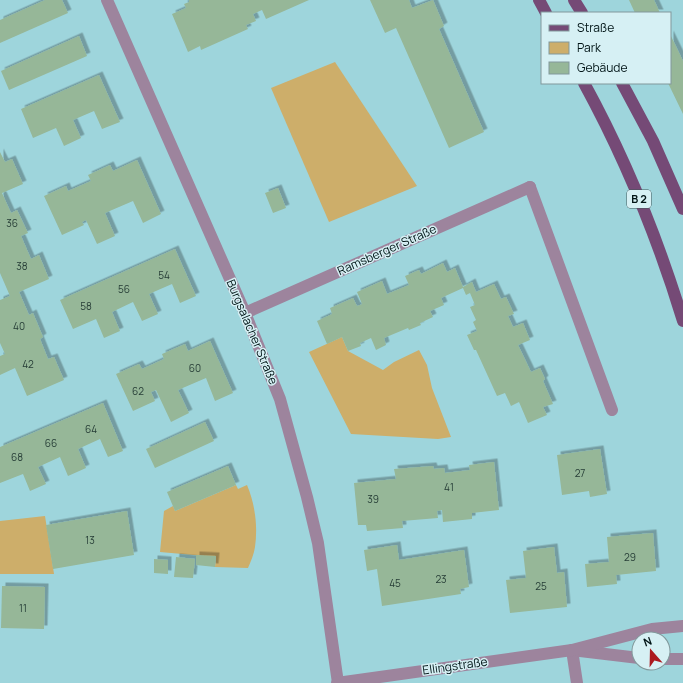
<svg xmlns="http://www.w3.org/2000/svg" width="683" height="683" viewBox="0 0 683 683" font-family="Manrope,sans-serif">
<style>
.green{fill:#cdae6a}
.building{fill:#96b798;filter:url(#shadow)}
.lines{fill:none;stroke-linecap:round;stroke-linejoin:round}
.lane{stroke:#9d849d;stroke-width:12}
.street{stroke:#9d849d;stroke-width:12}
.primary{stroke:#754a76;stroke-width:12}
.labels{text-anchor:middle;stroke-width:3;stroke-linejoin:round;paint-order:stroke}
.number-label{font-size:10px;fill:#263d36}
.shield{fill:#d6f0f4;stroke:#415659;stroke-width:1}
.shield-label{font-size:11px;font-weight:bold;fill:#011416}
.street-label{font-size:12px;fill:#011416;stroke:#d6f0f4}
</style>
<defs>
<filter id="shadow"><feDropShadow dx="3.5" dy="-3.5" stdDeviation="0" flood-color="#0004"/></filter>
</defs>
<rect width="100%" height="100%" fill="#9ed5dc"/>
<!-- green -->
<g class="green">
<polygon points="335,62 417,186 329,222 271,88"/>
<polygon points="342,337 348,351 383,370 394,362 419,350 427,365 432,388 451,437 438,439 351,434 309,352"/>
<path d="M236 485 238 489 247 485C255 504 258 526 255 547 254 554 251 561 248 568L215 567 216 557 160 552 164 511 173 506 175 511Z"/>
<polygon points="45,516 54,574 0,574 0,521"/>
</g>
<!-- building -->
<g class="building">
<polygon points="45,0 62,0 68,13 0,43 0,20"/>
<polygon points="189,0 309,0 266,19 262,10 253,14 256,21 246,25 248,29 201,50 200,46 188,52 172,14 186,8 184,4 189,2"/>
<polygon points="370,0 409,0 412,8 433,0 444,26 439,29 484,132 449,148 396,28 385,33"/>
<polygon points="629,0 654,0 660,13 635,13"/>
<polygon points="670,34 683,61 683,114 668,83 670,83"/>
<polygon points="79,36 87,56 9,90 1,71"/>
<polygon points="99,75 120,122 102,129 94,111 73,120 81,138 64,146 56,128 33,138 21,109"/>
<polygon points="0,152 5,162 12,159 23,184 2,193 11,213 17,210 28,233 21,236 31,259 39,255 49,279 19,292 29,315 33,313 43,337 40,339 48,359 54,357 64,380 27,396 15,368 0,375 0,356 5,354 0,343 0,300 10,296 0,273"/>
<polygon points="137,160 161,214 143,223 133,201 105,213 115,236 97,244 86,220 82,222 84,225 62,235 44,196 66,186 68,191 91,181 88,175 110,165 113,171"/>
<polygon points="278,188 286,208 273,213 265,193"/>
<polygon points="175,249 196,296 180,303 172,284 149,294 158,314 142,321 133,302 112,312 120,331 104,338 96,319 73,329 60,300"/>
<polygon points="443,263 447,272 455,268 463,287 472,282 476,292 494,284 501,299 506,297 514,314 508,316 513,327 523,323 530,340 518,345 531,372 540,368 545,379 543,381 553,404 543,407 547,415 528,423 519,402 511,406 505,393 497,396 476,350 474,350 467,335 477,331 473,322 476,320 470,307 475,305 470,293 466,295 463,288 441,298 444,305 430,311 433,317 420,323 421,325 409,330 408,328 384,338 386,345 376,350 371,338 360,343 361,346 348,351 342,337 327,344 317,321 332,314 330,308 353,298 357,306 360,305 362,304 357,292 382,281 387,294 409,285 405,276 419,270 421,274"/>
<polygon points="210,341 233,393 215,401 206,378 178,390 189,413 171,422 156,390 151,392 155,401 133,411 116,374 139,364 142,369 164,359 162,354 185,344 188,351"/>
<polygon points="103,403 123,451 108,457 100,439 78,449 86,468 68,476 60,457 38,467 46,484 30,491 23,474 0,483 0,447"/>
<polygon points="205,422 214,441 155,468 146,449"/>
<polygon points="600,449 607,494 590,497 589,491 562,495 557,455"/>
<polygon points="494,462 499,510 472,513 472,519 443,522 442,510 437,511 438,518 402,521 403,528 367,531 366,525 358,525 354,483 396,479 394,469 433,466 434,469 444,468 445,473 470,470 469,465"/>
<polygon points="228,466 236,485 175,511 167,492"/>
<polygon points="127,511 134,555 53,569 46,525"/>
<polygon points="653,533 656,571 616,575 617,584 587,587 585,564 609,562 607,537"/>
<polygon points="397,545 399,560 464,550 469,587 460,589 461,594 382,606 377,569 367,571 364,550"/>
<polygon points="554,547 557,573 564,572 567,607 510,613 506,580 526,578 523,551"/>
<polygon points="196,555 216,556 215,567 196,565"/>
<polygon points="176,557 195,559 193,578 174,577"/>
<polygon points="154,559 168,560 168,574 154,573"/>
<polygon points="2,586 45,587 44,629 1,628"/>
</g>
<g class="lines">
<!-- lane -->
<polyline class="lane" points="530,187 612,410"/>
<!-- street -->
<g class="street">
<polyline points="107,0 245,313 280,399 307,497 318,543 338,683"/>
<polyline points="245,313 530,187"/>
<polyline points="572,650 577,683"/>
<polyline points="580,651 639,658"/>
<polyline points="663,659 683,659"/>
<polyline points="337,683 572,650 652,629 683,626"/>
</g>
<!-- primary -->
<g class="primary">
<polyline points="539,0 546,13"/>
<polyline points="574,0 582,13"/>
<path d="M584 83C625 158 658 239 683 321"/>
<polyline points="622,83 653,141 683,209"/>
</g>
</g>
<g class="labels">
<!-- number labels -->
<g class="number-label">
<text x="12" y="227">36</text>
<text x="22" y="270">38</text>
<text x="164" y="279">54</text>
<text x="124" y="293">56</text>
<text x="86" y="310">58</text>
<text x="19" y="330">40</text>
<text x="28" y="368">42</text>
<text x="195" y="372">60</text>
<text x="138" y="395">62</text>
<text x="91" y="433">64</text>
<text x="51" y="447">66</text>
<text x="17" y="461">68</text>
<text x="580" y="477">27</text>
<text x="449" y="491">41</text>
<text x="373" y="503">39</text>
<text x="90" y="544">13</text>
<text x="630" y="561">29</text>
<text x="441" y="583">23</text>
<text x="395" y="587">45</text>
<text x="541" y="590">25</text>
<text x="23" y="612">11</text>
</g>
<!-- shield labels -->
<rect class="shield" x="627" y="190" width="24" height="18" rx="3"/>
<g class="shield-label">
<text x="639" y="203">B 2</text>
</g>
<!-- street labels -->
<g class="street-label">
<text transform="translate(387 250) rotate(-24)" y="4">Ramsberger Straße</text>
<text transform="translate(252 332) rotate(67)" y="4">Burgsalacher Straße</text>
<text transform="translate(455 666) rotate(-8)" y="4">Ellingstraße</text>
</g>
</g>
<!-- legend -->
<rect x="541" y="12" width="130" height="72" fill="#d6f0f4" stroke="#81989b"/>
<rect x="549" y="25" width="20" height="6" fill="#754a76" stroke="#81989b"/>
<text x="577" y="32" font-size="12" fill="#011416">Straße</text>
<rect x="549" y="42" width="20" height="12" fill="#cdae6a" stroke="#81989b"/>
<text x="577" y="52" font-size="12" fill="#011416">Park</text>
<rect x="549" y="62" width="20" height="12" fill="#96b798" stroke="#81989b"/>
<text x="577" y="72" font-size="12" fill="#011416">Gebäude</text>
<!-- north arrow -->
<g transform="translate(651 651) rotate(340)"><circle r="19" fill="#d6f0f4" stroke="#81989b"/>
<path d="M0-3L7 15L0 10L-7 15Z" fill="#ac191f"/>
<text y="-6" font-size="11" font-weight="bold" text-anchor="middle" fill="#011416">N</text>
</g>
</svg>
